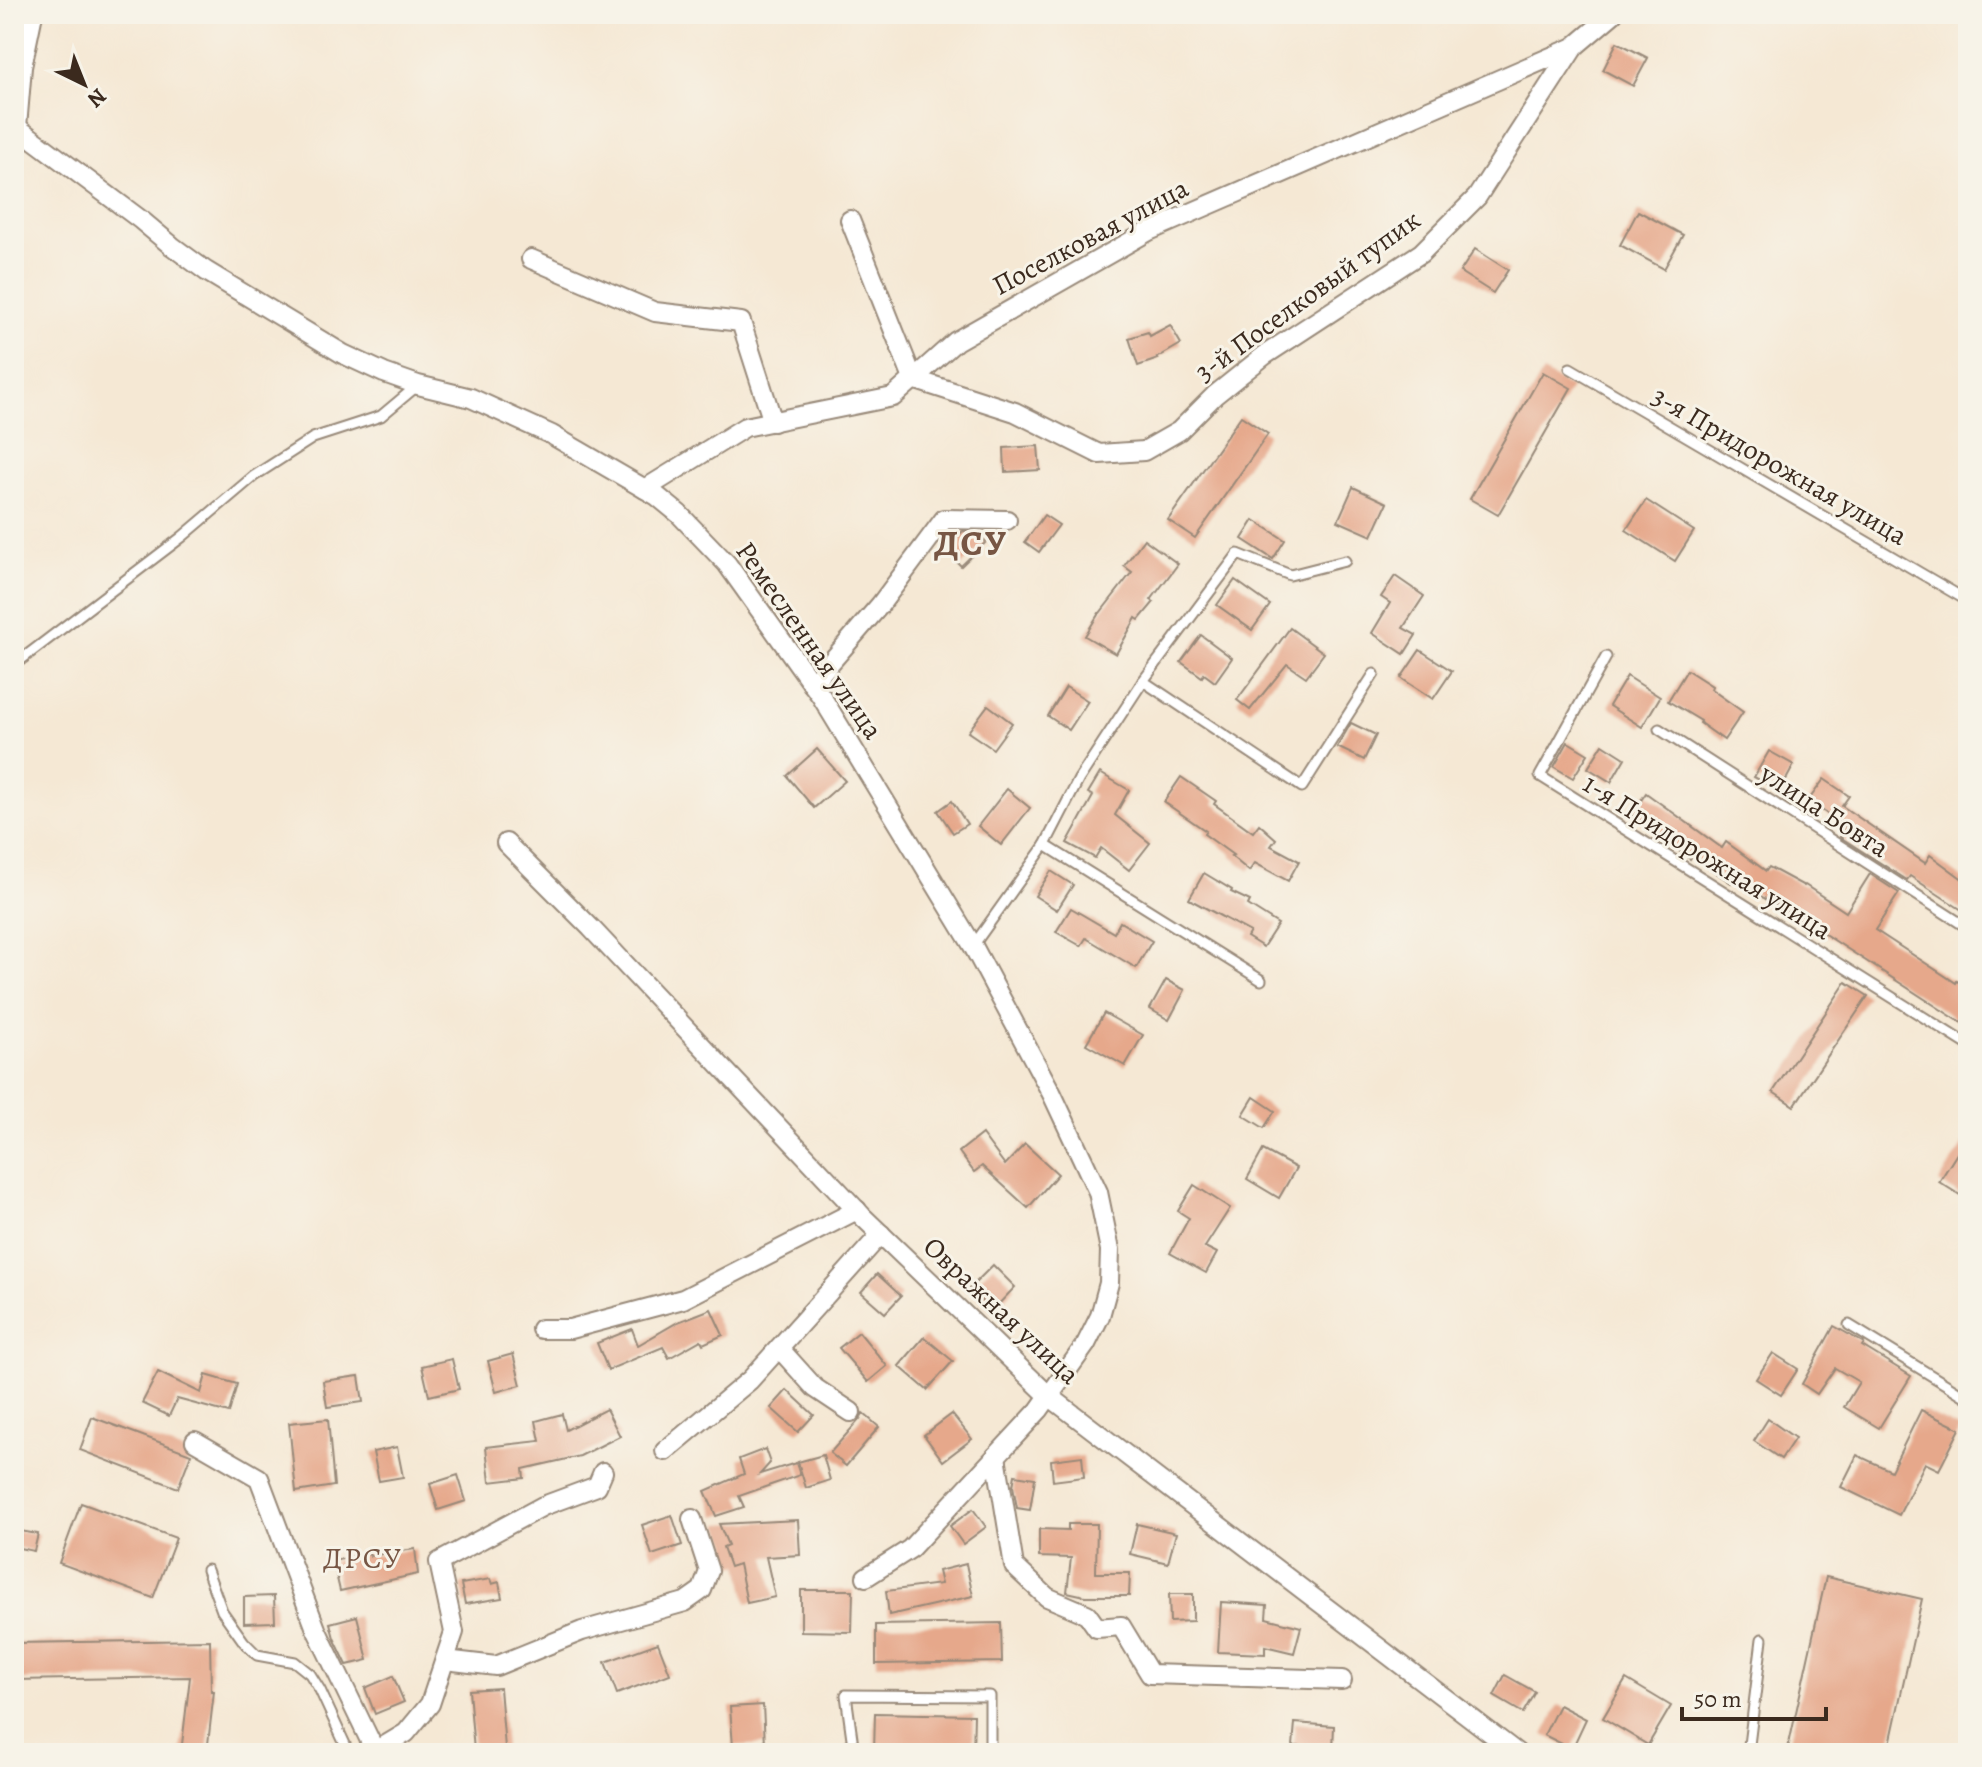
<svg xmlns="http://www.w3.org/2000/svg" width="1982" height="1767" viewBox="0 0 1982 1767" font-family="Alegreya,serif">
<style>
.building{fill:#e6a88b}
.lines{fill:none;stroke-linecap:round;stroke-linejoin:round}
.lane-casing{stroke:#988979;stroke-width:13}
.street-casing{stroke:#988979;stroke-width:22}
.lane{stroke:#fff;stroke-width:9}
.street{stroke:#fff;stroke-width:18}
.labels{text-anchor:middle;stroke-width:6;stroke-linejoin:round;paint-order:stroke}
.street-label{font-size:28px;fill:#3b2a1e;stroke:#f7f3e8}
.neighbourhood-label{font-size:30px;letter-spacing:2px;fill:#775644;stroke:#f7f3e8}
.district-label{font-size:36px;font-weight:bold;letter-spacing:2px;fill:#775644;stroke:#f7f3e8}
</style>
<rect width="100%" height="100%" fill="#f7f3e8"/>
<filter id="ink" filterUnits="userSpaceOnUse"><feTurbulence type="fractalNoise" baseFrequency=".0125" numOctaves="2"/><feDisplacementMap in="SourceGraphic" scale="16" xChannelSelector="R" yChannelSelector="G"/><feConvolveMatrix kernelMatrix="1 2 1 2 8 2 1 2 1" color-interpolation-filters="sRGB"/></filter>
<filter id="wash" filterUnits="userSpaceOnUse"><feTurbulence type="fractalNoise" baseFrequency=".006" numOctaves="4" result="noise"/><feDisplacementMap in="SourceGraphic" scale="32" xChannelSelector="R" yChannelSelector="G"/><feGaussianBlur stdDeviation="1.8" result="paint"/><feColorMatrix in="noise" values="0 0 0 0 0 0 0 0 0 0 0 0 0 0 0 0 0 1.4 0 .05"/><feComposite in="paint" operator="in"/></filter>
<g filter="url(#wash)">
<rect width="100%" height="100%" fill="#f5e8d4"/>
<g id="blocks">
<!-- building -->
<g class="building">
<polygon points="1617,42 1648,58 1633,86 1603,70"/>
<polygon points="1638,211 1683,235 1664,269 1620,245"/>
<polygon points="1475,249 1508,270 1493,293 1460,272"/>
<polygon points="1170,325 1181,344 1157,358 1158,359 1138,366 1129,338 1148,332 1150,336"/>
<polygon points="1543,372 1571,388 1498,515 1470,499"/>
<polygon points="1241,416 1268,434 1195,538 1168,520"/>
<polygon points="1038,446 1040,470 1005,472 1004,448"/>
<polygon points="1353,487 1387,503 1372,536 1338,521"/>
<polygon points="1646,500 1694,531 1675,561 1626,530"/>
<polygon points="1044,515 1059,525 1039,552 1025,542"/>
<polygon points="1254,520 1285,540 1273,559 1242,539"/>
<polygon points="963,531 976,532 986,542 961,566 944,549"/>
<polygon points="1144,539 1178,564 1151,600 1154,602 1139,620 1136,618 1116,654 1085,636 1099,613 1100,613 1132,572 1124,566"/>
<polygon points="1395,576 1424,596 1403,628 1416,635 1404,654 1372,633 1390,603 1381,597"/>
<polygon points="1235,580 1270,605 1252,630 1217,605"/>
<polygon points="1290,628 1324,653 1306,677 1287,664 1250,710 1237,700"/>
<polygon points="1201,635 1232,658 1215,682 1204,674 1202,677 1181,662"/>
<polygon points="1420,650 1452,671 1433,699 1401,678"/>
<polygon points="1687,670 1712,686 1711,689 1743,712 1724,740 1700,723 1701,721 1668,701"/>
<polygon points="1627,676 1660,697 1642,727 1609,706"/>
<polygon points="1066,687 1088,701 1069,730 1048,716"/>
<polygon points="988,705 1012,723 993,749 968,732"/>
<polygon points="1351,723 1376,735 1364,760 1337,747"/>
<polygon points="1568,742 1588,754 1573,778 1554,767"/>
<polygon points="1603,744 1625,758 1611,782 1588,768"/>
<polygon points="817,749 845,781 814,808 787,776"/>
<polygon points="1769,751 1794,765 1780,791 1754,777"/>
<polygon points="1100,773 1129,790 1115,815 1150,843 1129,870 1101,848 1095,858 1067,843 1093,796 1088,793"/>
<polygon points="1181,777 1216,801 1214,804 1253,832 1259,824 1276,839 1271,846 1299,861 1288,881 1255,863 1249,871 1231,856 1233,855 1204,834 1206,831 1164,802"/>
<polygon points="1824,779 1849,796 1842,806 1925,863 1930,855 1968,883 1968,914 1910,876 1907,880 1840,837 1847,827 1808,801"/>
<polygon points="1007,789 1030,808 1001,845 978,826"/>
<polygon points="1646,793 1722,848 1726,842 1766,871 1769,867 1804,886 1805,885 1846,912 1870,874 1899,893 1875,930 1956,983 1957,981 1968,988 1968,1027 1806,922 1805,923 1775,904 1733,881 1731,883 1692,856 1690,859 1667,842 1667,840 1631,815"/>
<polygon points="952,801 967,824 953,833 938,811"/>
<polygon points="1051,871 1073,885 1057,910 1035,896"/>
<polygon points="1204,873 1232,890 1231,892 1250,901 1248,905 1278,924 1263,947 1247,937 1250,932 1189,899"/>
<polygon points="1071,908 1114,933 1120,922 1152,941 1136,968 1086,938 1081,946 1056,932"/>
<polygon points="1166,980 1185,990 1169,1020 1150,1009"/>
<polygon points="1846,982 1868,996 1794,1106 1773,1092"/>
<polygon points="1104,1013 1143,1035 1125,1066 1086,1044"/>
<polygon points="1254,1097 1275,1111 1264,1128 1243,1115"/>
<polygon points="982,1134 1005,1165 1025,1144 1058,1174 1028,1208 982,1166 974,1172 959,1152"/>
<polygon points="1968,1136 1968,1200 1939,1182"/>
<polygon points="1263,1150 1296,1168 1279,1198 1247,1179"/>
<polygon points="1194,1185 1230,1208 1205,1247 1217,1253 1206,1273 1170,1253 1189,1218 1178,1211"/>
<polygon points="993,1265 1015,1287 992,1311 969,1289"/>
<polygon points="877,1274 901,1296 885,1313 861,1292"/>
<polygon points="711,1309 723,1335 703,1344 701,1340 669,1358 663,1347 608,1370 597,1343 632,1329 638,1345 678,1322"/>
<polygon points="1834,1326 1864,1343 1862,1346 1911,1376 1879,1428 1844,1407 1859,1382 1835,1368 1817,1394 1802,1384"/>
<polygon points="859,1332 887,1366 868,1382 839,1348"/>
<polygon points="924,1337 953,1361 927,1390 899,1366"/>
<polygon points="1773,1353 1798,1369 1781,1395 1756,1379"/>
<polygon points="513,1354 521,1385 496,1392 488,1361"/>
<polygon points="452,1359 459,1389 429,1396 422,1366"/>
<polygon points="158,1372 201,1393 206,1375 237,1384 229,1413 177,1399 169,1416 142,1403"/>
<polygon points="359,1376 363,1402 327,1407 323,1381"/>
<polygon points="787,1390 814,1415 798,1432 771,1408"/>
<polygon points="606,1409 620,1436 580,1456 523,1469 524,1478 490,1482 486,1447 540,1441 536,1421 562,1414 566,1430"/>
<polygon points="1921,1410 1960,1429 1939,1470 1925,1463 1899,1515 1841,1487 1857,1455 1891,1471"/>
<polygon points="863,1413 879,1427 846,1466 830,1453 860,1419"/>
<polygon points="952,1414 972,1439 943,1461 924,1435"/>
<polygon points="92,1417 191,1454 178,1488 80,1450"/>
<polygon points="328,1419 334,1486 296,1492 289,1423"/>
<polygon points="1768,1419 1795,1438 1781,1459 1754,1441"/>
<polygon points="397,1447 403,1477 379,1481 373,1452"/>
<polygon points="765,1449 770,1463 760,1474 796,1463 800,1475 739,1496 744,1507 716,1516 705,1491 744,1474 739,1459"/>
<polygon points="823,1455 830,1480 806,1488 798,1462"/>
<polygon points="1082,1456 1084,1477 1053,1481 1051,1460"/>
<polygon points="458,1475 466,1501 438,1510 430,1484"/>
<polygon points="1015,1475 1035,1478 1030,1510 1017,1508 1013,1486"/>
<polygon points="81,1503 176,1538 153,1598 59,1563"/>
<polygon points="973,1509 986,1527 963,1544 950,1526"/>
<polygon points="672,1515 682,1545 652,1555 642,1525"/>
<polygon points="798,1520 800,1555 766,1557 775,1597 747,1603 739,1564 730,1567 723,1547 728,1545 719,1524"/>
<polygon points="1068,1524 1097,1524 1096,1573 1130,1573 1129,1596 1085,1596 1067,1592 1071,1558 1039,1557 1039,1529 1068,1530"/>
<polygon points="1137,1524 1176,1533 1168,1563 1130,1554"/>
<polygon points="14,1530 38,1534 34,1551 14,1547"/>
<polygon points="415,1549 418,1574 340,1591 333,1561 369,1553 370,1556"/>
<polygon points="966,1564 973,1596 889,1615 886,1591 941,1584 938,1571"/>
<polygon points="1826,1577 1922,1599 1888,1753 1787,1753"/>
<polygon points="490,1579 492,1584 499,1582 502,1598 465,1604 461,1584"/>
<polygon points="801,1590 853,1590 852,1632 801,1631"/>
<polygon points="1169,1594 1193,1594 1193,1621 1170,1622"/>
<polygon points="274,1596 275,1622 244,1623 244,1597"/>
<polygon points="1221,1602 1267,1605 1266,1618 1301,1627 1294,1653 1265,1646 1265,1654 1218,1652"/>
<polygon points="357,1616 368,1660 347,1665 334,1638 330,1623"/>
<polygon points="1001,1623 1002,1662 876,1664 876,1625"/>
<polygon points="210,1640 211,1691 214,1691 207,1753 181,1753 190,1677 14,1680 14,1643"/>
<polygon points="658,1643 670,1674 617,1694 605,1662"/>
<polygon points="1505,1675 1535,1692 1523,1713 1494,1696"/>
<polygon points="393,1676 404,1702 375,1714 365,1688"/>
<polygon points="1626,1679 1671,1706 1648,1745 1603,1718"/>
<polygon points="500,1688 505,1748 474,1751 469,1690"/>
<polygon points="763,1705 765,1744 733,1746 730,1707"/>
<polygon points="1559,1705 1586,1719 1572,1749 1544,1735"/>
<polygon points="875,1713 974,1715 973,1753 874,1753"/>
<polygon points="1295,1723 1334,1726 1333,1749 1293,1746"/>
</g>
</g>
</g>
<g filter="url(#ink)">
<use href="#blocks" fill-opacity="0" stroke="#988979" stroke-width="2"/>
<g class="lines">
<!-- lane casing -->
<g class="lane-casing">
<g id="lane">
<polyline points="1570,368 1968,601"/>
<polyline points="1606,657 1540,776 1968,1045"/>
<polyline points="14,665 182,537 254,476 313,438 381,416 418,385"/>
<polyline points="1143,681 1238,554 1290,575 1345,561"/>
<polyline points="1659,729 1968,928"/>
<polyline points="1045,845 1079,779 1143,681 1302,787 1374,674"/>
<polyline points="973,946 1045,845 1261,980"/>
<polyline points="1849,1325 1968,1398"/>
<polyline points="207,1570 222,1611 244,1642 257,1655 295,1662 310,1674 320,1690 349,1753"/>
<polyline points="854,1753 846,1695 990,1696 990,1753"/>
<polyline points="1748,1753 1762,1639"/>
</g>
</g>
<!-- street casing -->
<g class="street-casing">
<g id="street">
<polyline points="14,125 141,220 172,246 206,271 343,354 384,373 418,385 471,398 552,435 657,496 679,514 727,564 821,696 973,946 1052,1094 1098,1192 1110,1250 1109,1283 1100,1316 1086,1344 1039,1410 910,1549 866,1577"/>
<polyline points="17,127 22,67 33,14"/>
<polyline points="850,220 913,379 1015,412 1099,454 1144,451 1179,431 1215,395 1265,355 1421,253 1477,197 1574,47"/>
<polyline points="531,259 655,312 741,322 773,422"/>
<polyline points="645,489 745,427 893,397 956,341 1149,231 1574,47 1613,14"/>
<polyline points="812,684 880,605 944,519 1007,520"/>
<polyline points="506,843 591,928 864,1218 1049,1396 1517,1753"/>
<polyline points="541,1329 570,1329 683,1299 857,1210"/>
<polyline points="779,1348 815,1388 851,1412"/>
<polyline points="195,1441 259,1478 316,1629 376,1753"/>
<polyline points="665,1451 750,1380 881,1234"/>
<polyline points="996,1456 1014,1566 1047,1597 1087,1614 1097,1628 1121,1626 1150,1674 1342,1680"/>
<polyline points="445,1660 496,1666 582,1631 685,1602 702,1590 709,1571 692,1519"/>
<polyline points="376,1751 406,1733 430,1704 454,1632 439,1562 543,1506 597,1486 603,1472"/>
</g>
</g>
<!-- lane -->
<use href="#lane" class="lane"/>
<!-- street -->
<use href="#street" class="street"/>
</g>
</g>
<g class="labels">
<!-- street labels -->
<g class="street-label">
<text transform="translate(1090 236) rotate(-28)" y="10">Поселковая улица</text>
<text transform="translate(1307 295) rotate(-36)" y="10">3-й Поселковый тупик</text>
<text transform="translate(1780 465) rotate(30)" y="10">3-я Придорожная улица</text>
<text transform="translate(810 640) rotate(55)" y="10">Ремесленная улица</text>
<text transform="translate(1825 810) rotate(33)" y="10">улица Бовта</text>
<text transform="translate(1708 856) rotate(32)" y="10">1-я Придорожная улица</text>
<text transform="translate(1002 1310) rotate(43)" y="10">Овражная улица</text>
</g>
<!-- neighbourhood labels -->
<g class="neighbourhood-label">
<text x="363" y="1568">ДРСУ</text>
</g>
<!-- district labels -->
<g class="district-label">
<text x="971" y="555">ДСУ</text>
</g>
</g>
<!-- margin -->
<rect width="1982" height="1767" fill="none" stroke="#f7f3e8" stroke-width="48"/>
<!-- north arrow -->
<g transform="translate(84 84) rotate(137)" stroke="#f7f3e8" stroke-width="6" paint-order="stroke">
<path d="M0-6L14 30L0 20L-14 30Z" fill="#3b2a1e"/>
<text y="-12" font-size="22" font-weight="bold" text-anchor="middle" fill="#3b2a1e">N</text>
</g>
<!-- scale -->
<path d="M1682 1707v12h144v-12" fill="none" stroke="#3b2a1e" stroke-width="4"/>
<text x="1694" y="1707" font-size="24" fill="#3b2a1e" stroke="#f7f3e8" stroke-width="6" paint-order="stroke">50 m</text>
</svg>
